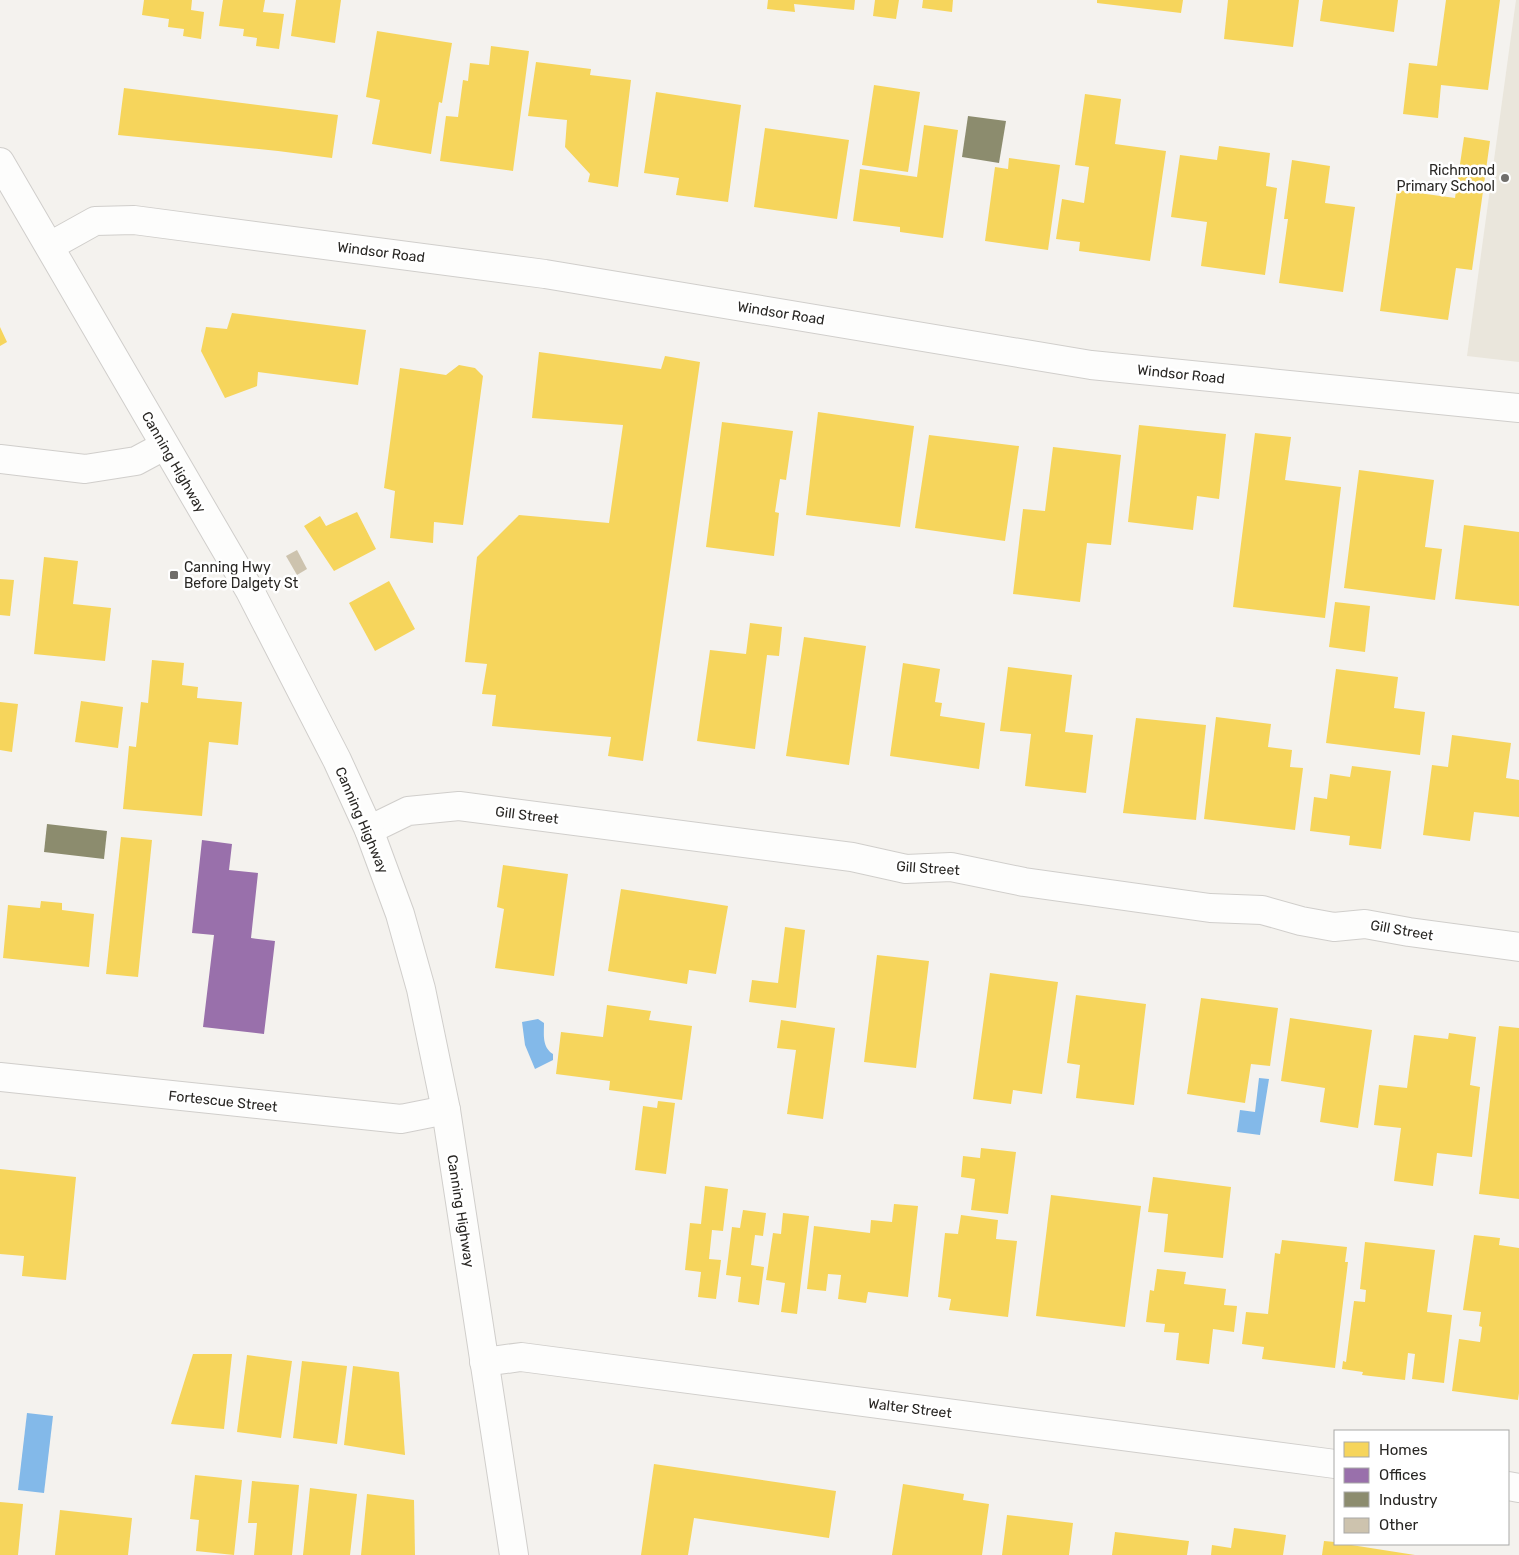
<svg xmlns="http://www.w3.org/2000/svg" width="1519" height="1555" viewBox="0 0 1519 1555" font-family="Rubik,sans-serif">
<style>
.built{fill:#eae6dc}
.water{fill:#83b9e9}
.homes{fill:#f6d55c}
.offices{fill:#9970ab}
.industry{fill:#8c8c6e}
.building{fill:#cdc3ae}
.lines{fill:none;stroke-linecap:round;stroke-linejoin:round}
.minor-casing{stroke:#d0cecb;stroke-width:30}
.highway-casing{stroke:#d0cecb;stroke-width:30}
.minor{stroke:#fdfdfc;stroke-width:28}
.highway{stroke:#fdfdfc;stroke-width:28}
.poi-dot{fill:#706e6b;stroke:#fff;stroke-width:2}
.labels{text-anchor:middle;stroke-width:5;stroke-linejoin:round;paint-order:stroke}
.poi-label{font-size:14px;fill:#292724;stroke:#fff;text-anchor:end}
.street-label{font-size:14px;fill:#292724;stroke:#fff}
</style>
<rect width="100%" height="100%" fill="#f4f2ee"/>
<!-- built -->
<polygon class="built" points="1516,0 1519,0 1519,362 1467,356"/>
<!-- water -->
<g class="water">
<path d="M538 1019 544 1023C544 1035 542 1047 553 1054V1060L535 1069 525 1045 522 1022Z"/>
<polygon points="1259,1078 1269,1079 1260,1135 1237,1132 1240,1110 1255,1112"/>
<polygon points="27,1413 53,1416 44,1493 18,1490"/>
</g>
<!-- homes -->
<g class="homes">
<polygon points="144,0 192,0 191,10 204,12 201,39 183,36 184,29 168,27 169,19 142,15"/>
<polygon points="223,0 265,0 263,12 284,14 279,49 256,46 257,38 243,36 244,29 219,26"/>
<polygon points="296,0 341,0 335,43 291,36"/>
<polygon points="768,0 855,0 854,10 794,4 795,12 767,9"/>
<polygon points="875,0 899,0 896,19 873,16"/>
<polygon points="923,0 953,0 952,12 922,8"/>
<polygon points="1097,0 1183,0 1181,13 1097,3"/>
<polygon points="1228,0 1299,0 1293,47 1224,39"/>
<polygon points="1323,0 1398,0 1394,32 1320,21"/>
<polygon points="1446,0 1500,0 1488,90 1441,85 1438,118 1403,114 1409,63 1437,66"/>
<polygon points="377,31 452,43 442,103 439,102 431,154 372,144 380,100 366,97"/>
<polygon points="491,46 529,51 513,171 440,161 446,116 458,117 463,80 468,81 470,63 489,65"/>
<polygon points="536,62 591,69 590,75 631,80 618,187 588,182 590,174 565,147 567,120 528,116"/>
<polygon points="874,85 920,92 908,172 862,165"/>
<polygon points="124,88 338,115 332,158 278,151 118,135"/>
<polygon points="656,92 741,105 728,202 676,195 679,178 644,173"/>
<polygon points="1085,94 1121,99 1115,144 1166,151 1150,261 1079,251 1080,242 1056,239 1062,199 1084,203 1089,167 1075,165"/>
<polygon points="924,125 958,130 943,238 900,232 900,227 853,221 860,169 917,177"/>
<polygon points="765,128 849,140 837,219 754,207"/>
<polygon points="1464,137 1490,141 1472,270 1456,268 1448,320 1380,311 1397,190 1455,198"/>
<polygon points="1219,146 1270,153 1266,186 1277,188 1265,275 1201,266 1207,222 1171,217 1180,155 1217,160"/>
<polygon points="1009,158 1060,165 1048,250 985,241 995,167 1008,169"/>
<polygon points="1292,160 1330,166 1325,203 1355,207 1343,292 1279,283 1288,219 1284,219"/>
<polygon points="232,313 366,330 358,385 258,372 257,386 225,398 201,351 206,327 227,329"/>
<polygon points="0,327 7,342 0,346"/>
<polygon points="539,352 661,369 665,356 700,362 643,761 608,756 611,737 492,726 496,695 482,694 487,664 465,662 477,557 519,515 609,523 623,425 532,418"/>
<polygon points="459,365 475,368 483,376 463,525 434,522 433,543 390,538 395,491 384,488 400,368 446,375"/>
<polygon points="818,412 914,426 900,527 806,515"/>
<polygon points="722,422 793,431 786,480 780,479 775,512 779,513 774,556 706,547"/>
<polygon points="1139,425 1226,434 1219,499 1197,496 1193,530 1128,522"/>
<polygon points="1255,433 1291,437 1285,480 1341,487 1325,618 1233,607"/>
<polygon points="929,435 1019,446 1005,541 915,528"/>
<polygon points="1053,447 1121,455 1111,545 1087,543 1080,602 1013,594 1023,509 1045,511"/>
<polygon points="1359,470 1434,480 1425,547 1442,549 1435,600 1344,588"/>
<polygon points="357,512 376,549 334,571 304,526 320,516 326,526"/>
<polygon points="1464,525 1519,532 1519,606 1455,599"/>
<polygon points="44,557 78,561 73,604 111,608 105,661 34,654"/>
<polygon points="0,579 14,580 10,616 0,615"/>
<polygon points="389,581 415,629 375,651 349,603"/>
<polygon points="1335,602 1370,606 1365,652 1329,647"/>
<polygon points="750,623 782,627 779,656 767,655 755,749 697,741 710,650 746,654"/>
<polygon points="804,637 866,646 849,765 786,756"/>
<polygon points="152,660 184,663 182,685 198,687 197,698 242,702 238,745 209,742 202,816 123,809 129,746 136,747 141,702 148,703"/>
<polygon points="903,663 940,669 935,702 942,703 940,716 985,723 979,769 890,756"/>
<polygon points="1008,667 1072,675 1065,732 1093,735 1086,793 1025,786 1031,734 1000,731"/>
<polygon points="1336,669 1398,677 1394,708 1425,712 1420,755 1326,743"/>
<polygon points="81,701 123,707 118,748 75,742"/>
<polygon points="0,702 18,704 12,752 0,750"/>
<polygon points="1216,717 1271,724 1268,747 1292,750 1290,767 1303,768 1295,830 1204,819"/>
<polygon points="1136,718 1206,725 1196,820 1123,813"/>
<polygon points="1452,735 1511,743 1506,778 1519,780 1519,817 1474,812 1470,841 1423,835 1432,765 1448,767"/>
<polygon points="1352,766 1391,771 1381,849 1349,845 1350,836 1310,831 1314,797 1327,799 1330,774 1350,777"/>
<polygon points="121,837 152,840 138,977 106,974"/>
<polygon points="503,865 568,874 554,976 495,968 504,909 497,907"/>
<polygon points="621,889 728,906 716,974 689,970 687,984 608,971"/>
<polygon points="41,901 62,903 62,910 94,914 89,967 3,958 8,905 40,908"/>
<polygon points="785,927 805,930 796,1008 749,1002 752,980 778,983"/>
<polygon points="877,955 929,961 916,1068 864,1062"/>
<polygon points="990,973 1058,982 1042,1094 1013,1090 1011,1104 973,1099"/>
<polygon points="1076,995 1146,1004 1134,1105 1076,1098 1080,1065 1067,1063"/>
<polygon points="1201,998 1278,1008 1270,1066 1251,1064 1245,1103 1187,1094"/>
<polygon points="607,1005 651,1011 649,1020 692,1026 682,1100 609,1090 610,1081 556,1074 561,1032 603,1037"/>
<polygon points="1290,1018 1372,1030 1358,1128 1320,1122 1325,1088 1281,1081"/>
<polygon points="781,1020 835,1028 823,1119 787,1114 796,1050 777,1048"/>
<polygon points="1499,1026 1519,1028 1519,1199 1479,1194"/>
<polygon points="1449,1033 1476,1037 1470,1085 1480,1087 1472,1157 1437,1153 1433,1186 1394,1181 1401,1128 1374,1125 1379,1085 1407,1088 1414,1035 1448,1039"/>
<polygon points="658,1101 675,1103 666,1174 635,1170 643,1106 657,1108"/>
<polygon points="981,1148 1016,1152 1008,1214 971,1210 975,1179 961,1177 963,1156 980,1158"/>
<polygon points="0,1169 76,1177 66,1280 22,1276 24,1256 0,1254"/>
<polygon points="1153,1177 1231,1187 1223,1258 1164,1252 1168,1214 1148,1212"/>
<polygon points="705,1186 728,1189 723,1231 712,1230 709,1259 721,1260 716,1299 698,1297 701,1272 685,1270 690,1223 701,1224"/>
<polygon points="1051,1195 1141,1206 1125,1327 1036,1316"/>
<polygon points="894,1204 918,1206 908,1297 868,1292 866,1303 838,1299 841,1275 828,1274 826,1291 807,1289 814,1226 870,1233 871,1220 892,1222"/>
<polygon points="743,1210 766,1213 763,1236 755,1235 751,1265 764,1267 759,1305 738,1302 741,1277 726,1275 732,1227 740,1228"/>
<polygon points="783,1213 809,1216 797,1314 781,1312 785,1283 766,1280 773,1233 781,1234"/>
<polygon points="961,1215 998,1220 996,1239 1017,1241 1008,1317 949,1310 951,1299 938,1297 945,1233 958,1234"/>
<polygon points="1474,1235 1500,1238 1499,1245 1519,1248 1519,1393 1518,1400 1452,1391 1459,1339 1480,1342 1482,1327 1479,1326 1481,1312 1463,1310"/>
<polygon points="1282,1240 1347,1247 1345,1262 1348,1262 1335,1368 1262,1359 1264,1347 1242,1344 1246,1312 1268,1314 1275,1253 1280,1254"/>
<polygon points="1365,1242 1435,1250 1427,1312 1452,1315 1444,1383 1412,1379 1415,1354 1408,1353 1405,1380 1362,1375 1363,1372 1342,1369 1343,1361 1346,1362 1354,1301 1365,1302 1366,1290 1360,1289"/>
<polygon points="1157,1269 1186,1272 1184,1284 1226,1289 1224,1305 1237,1306 1234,1332 1213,1329 1209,1364 1176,1360 1179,1333 1164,1332 1165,1324 1146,1322 1150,1290 1154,1291"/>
<polygon points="193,1354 232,1354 224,1429 171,1424"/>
<polygon points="247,1355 292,1361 281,1438 237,1432"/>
<polygon points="302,1361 347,1366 337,1444 293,1438"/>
<polygon points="353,1366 399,1372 405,1455 344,1445"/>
<polygon points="654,1464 836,1491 829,1538 694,1518 688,1555 641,1555"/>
<polygon points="195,1475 242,1480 234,1555 196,1551 199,1520 190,1519"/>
<polygon points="252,1481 299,1485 292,1555 254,1555 257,1523 248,1523"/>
<polygon points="903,1484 964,1494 963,1500 989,1504 982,1555 892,1555"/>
<polygon points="310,1488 357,1494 350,1555 303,1555"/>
<polygon points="367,1494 414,1500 415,1555 361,1555"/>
<polygon points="0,1502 23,1504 18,1555 0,1555"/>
<polygon points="60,1510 132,1518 128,1555 55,1555"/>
<polygon points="1007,1515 1073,1523 1069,1555 1002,1555"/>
<polygon points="1234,1528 1286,1535 1283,1555 1211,1555 1212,1545 1231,1548"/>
<polygon points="1115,1532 1189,1541 1187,1555 1112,1555"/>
<polygon points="1324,1541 1335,1542 1335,1544 1345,1544 1415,1555 1322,1555"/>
</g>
<!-- offices -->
<polygon class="offices" points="202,840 232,844 229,870 258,873 251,938 275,941 264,1034 203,1027 214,935 192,933"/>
<!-- industry -->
<g class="industry">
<polygon points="968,116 1006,121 999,163 962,157"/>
<polygon points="47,824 107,831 104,859 44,852"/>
</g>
<!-- building -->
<polygon class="building" points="297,550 307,569 297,575 286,556"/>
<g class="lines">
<!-- minor casing -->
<g class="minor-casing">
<g id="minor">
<polyline points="50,246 95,221 134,220 545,274 1091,365 1519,408"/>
<polyline points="0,459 85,469 136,461 164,446"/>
<polyline points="369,830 408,811 459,806 852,857 906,869 951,867 1024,882 1210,908 1262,910 1301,921 1334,927 1365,924 1409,932 1519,947"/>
<polyline points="0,1077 401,1119 446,1110"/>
<polyline points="484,1362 521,1357 1335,1464"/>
<polyline points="1508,1486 1519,1488"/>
</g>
</g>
<!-- highway casing -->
<g class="highway-casing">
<polyline id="highway" points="0,162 250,591 337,760 369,830 400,914 421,989 446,1110 514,1555"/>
</g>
<!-- minor -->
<use href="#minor" class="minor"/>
<!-- highway -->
<use href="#highway" class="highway"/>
</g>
<!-- markers -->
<g class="poi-dot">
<circle cx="1505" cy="178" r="5"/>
<rect x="169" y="570" width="10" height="10" rx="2.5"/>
</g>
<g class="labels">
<!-- poi labels -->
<g class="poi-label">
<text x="1495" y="175">Richmond<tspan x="1495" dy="16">Primary School</tspan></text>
<text x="184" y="572" text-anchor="start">Canning Hwy<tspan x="184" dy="16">Before Dalgety St</tspan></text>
</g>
<!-- street labels -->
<g class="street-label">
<text transform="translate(381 252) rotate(7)" y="5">Windsor Road</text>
<text transform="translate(781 313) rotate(9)" y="5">Windsor Road</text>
<text transform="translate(1181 374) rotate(6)" y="5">Windsor Road</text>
<text transform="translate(174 462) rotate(60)" y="5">Canning Highway</text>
<text transform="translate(527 815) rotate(7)" y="5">Gill Street</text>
<text transform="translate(362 820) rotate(67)" y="5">Canning Highway</text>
<text transform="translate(928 868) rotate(4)" y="5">Gill Street</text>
<text transform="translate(1402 930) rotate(10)" y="5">Gill Street</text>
<text transform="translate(223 1101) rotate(6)" y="5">Fortescue Street</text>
<text transform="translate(461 1211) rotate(81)" y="5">Canning Highway</text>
<text transform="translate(910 1408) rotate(7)" y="5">Walter Street</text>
</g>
</g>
<!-- legend -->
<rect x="1334" y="1430" width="175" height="115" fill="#ffffff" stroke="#a9a9a7"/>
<rect x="1344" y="1442" width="25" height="15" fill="#f6d55c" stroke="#a9a9a7"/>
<text x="1379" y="1455" font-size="15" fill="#292724">Homes</text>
<rect x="1344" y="1468" width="25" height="15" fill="#9970ab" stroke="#a9a9a7"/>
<text x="1379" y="1480" font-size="15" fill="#292724">Offices</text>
<rect x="1344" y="1492" width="25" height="15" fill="#8c8c6e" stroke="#a9a9a7"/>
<text x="1379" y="1505" font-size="15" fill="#292724">Industry</text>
<rect x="1344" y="1518" width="25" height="15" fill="#cdc3ae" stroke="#a9a9a7"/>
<text x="1379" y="1530" font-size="15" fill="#292724">Other</text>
</svg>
